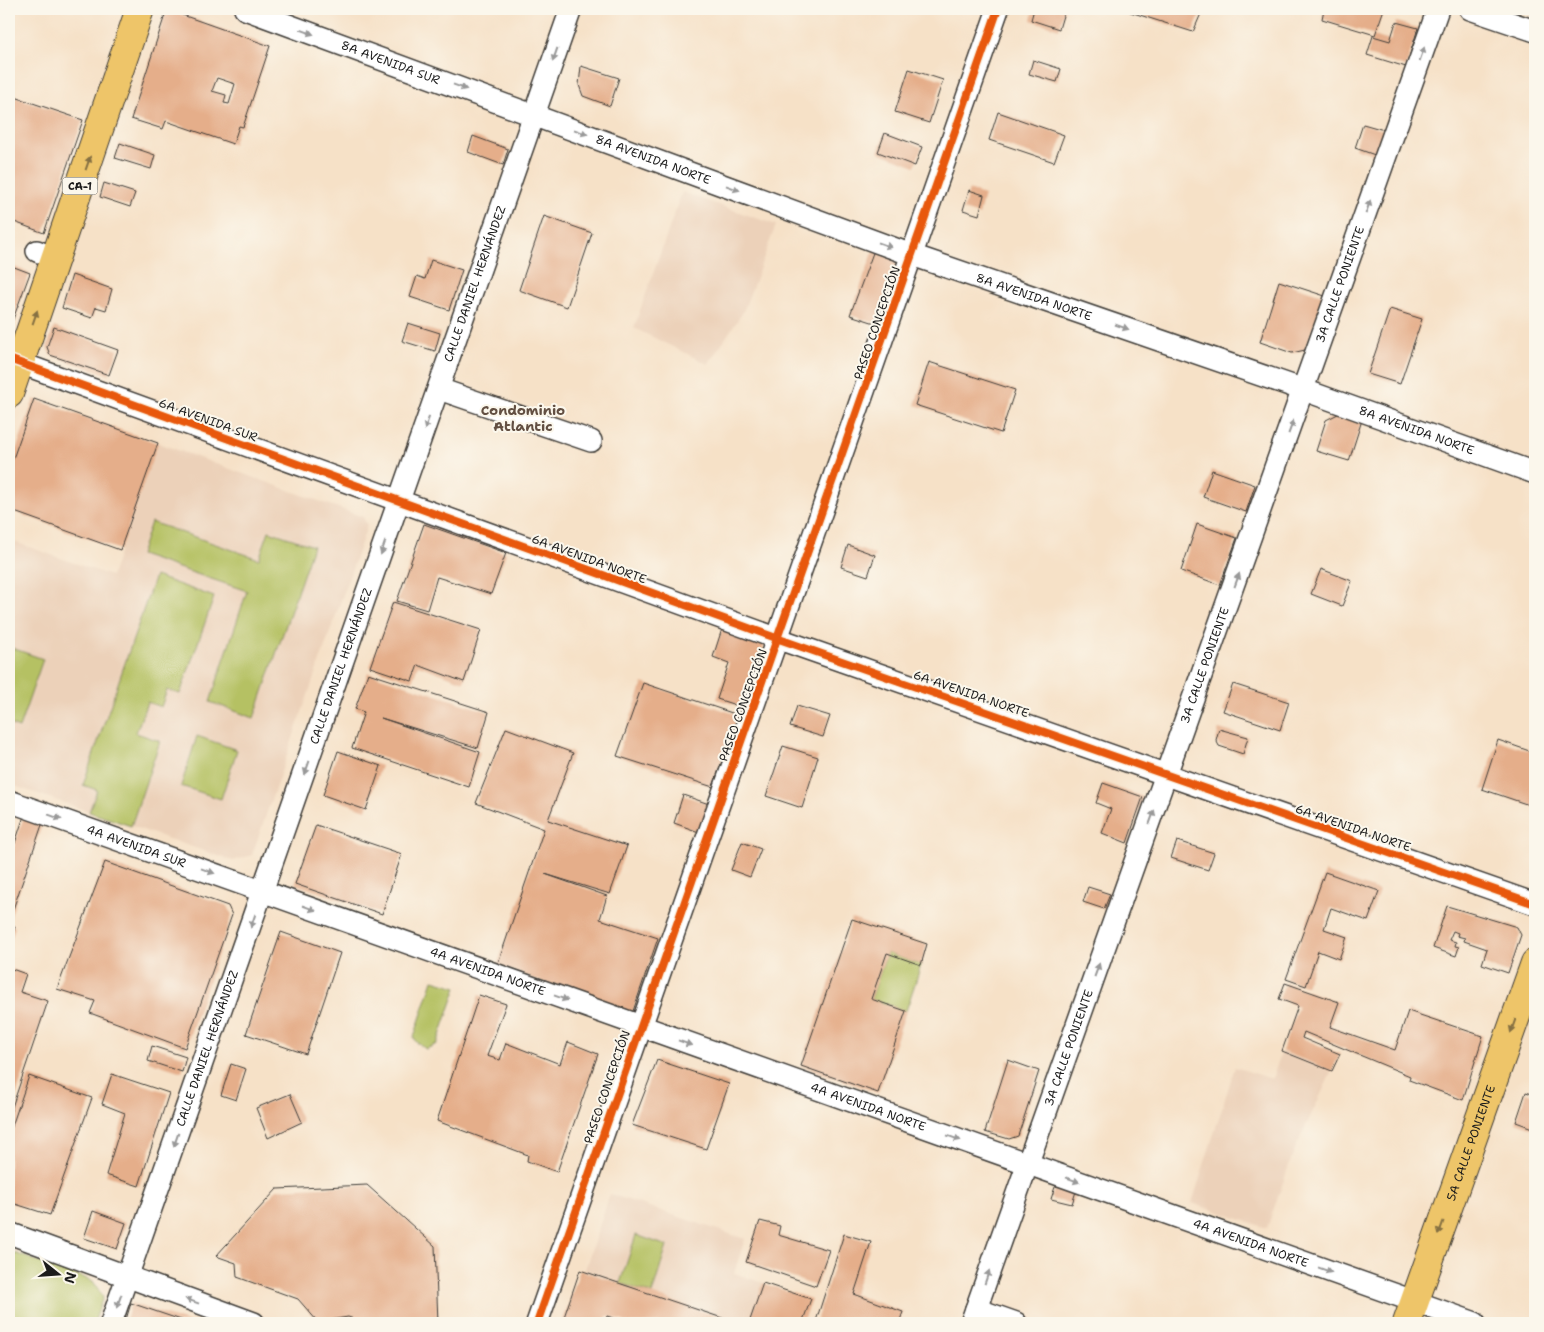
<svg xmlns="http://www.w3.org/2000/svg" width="1544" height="1332" viewBox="0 0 1544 1332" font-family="'Shantell Sans',sans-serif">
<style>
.built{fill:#ecd1b9}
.green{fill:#b5c163;stroke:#686e40}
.building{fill:#e5ae8a;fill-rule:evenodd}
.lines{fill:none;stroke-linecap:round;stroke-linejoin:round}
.minor-casing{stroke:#3d3a36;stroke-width:24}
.major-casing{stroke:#3d3a36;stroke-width:30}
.minor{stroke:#fff;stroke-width:21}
.major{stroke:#eec569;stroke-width:28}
.cycleway-casing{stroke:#fbf7ec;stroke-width:11}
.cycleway{stroke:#e8590c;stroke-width:8}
.oneway{fill:#999}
.oneway2{fill:#857042}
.labels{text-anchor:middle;stroke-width:4;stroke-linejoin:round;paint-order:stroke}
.shield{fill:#fbf7ec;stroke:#5f5e5a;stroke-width:1}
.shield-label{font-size:11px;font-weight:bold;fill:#1c1c1c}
.street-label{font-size:12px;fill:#1c1c1c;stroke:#fbf7ec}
.neighbourhood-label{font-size:14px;font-weight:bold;fill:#624f42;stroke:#fbf7ec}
</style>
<rect width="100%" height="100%" fill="#fbf7ec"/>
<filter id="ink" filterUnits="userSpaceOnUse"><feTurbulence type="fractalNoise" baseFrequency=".02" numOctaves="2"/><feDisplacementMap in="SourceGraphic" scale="10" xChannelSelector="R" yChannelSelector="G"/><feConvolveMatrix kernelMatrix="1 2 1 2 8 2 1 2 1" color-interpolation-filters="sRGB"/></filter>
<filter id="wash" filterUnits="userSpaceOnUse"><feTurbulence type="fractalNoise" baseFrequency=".0096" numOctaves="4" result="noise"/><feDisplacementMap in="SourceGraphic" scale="20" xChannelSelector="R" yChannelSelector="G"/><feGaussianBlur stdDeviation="1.12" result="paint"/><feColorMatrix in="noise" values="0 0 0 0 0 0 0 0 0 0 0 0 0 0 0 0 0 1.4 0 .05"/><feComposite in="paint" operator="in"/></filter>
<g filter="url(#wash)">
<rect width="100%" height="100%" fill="#f6e1c7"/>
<!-- built -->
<g class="built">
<polygon points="682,192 776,225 743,312 708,364 634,328"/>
<polygon points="158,443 363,517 367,526 252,855 233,861 9,784 9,540 111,576"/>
<polygon points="1282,1051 1332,1071 1294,1151 1267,1228 1192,1203 1235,1067 1272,1079"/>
<polygon points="610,1194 745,1239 734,1273 763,1283 749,1323 739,1323 584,1272"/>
</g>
<!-- green -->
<g class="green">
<polygon points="151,522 259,559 269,531 313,546 254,718 210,702 247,591 140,555"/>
<polygon points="155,576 214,597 180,694 167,690 161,707 147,702 136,733 160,741 131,826 89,812 97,790 83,785"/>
<polygon points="9,647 43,659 19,728 9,724"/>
<polygon points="197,736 237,750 221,799 181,786"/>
<polygon points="887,953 921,965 906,1011 871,999"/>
<polygon points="433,980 457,987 437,1044 426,1049 416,1042 414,1037"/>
<polygon points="636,1235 667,1246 652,1294 620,1283"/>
<polygon points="9,1251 93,1281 103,1297 94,1323 9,1323"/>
</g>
<g id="blocks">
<!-- building -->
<g class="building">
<polygon points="1034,9 1065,9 1059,29 1031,20"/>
<polygon points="1121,9 1203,9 1193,32"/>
<polygon points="1324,9 1384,9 1375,35 1322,19"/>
<path d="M174 12 270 46 243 127 239 126 233 144 166 121 163 129 131 119 165 15ZM217 78 235 84 229 104 224 103 226 95 212 91Z"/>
<polygon points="1396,22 1418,28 1406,67 1367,55 1373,36 1390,41"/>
<polygon points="1033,60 1061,69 1057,82 1029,74"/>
<polygon points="581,66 619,78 610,106 583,96 579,85"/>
<polygon points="909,69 943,80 929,123 895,112"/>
<polygon points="9,95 83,120 44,233 9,220"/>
<polygon points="998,112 1064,135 1054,162 989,140"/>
<polygon points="1363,124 1384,130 1375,155 1355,148"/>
<polygon points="885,133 922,147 915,166 878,152"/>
<polygon points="473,136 508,149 503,165 468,152"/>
<polygon points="120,143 155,155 151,169 115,158"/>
<polygon points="104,183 135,193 130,207 100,197"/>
<polygon points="969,190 984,195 979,215 963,210"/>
<polygon points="544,216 592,233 567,307 519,290"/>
<polygon points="874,250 898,260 898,266 878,324 850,315"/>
<polygon points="431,260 462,270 449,310 410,297 417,276 425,279"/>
<polygon points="9,265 30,273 9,330"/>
<polygon points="72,275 112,289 106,310 96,307 92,318 62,308"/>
<polygon points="1279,281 1325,296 1305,350 1292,353 1260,342"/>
<polygon points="1390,309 1422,319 1400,384 1368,374"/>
<polygon points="408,323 440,333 435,351 402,341"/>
<polygon points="54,327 118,350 109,375 50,355 47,347"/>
<polygon points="929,362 1015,390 1001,433 915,405"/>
<polygon points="34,399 158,443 120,550 9,510 9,470"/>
<polygon points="1340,413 1362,420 1349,461 1316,451 1326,420"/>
<polygon points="1212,470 1255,485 1246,512 1203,497"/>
<polygon points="424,524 506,553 491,594 437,577 427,610 397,601"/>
<polygon points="1197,524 1237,538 1220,585 1181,571"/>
<polygon points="848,545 875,555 868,576 841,567"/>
<polygon points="1321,569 1352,581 1342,606 1311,594"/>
<polygon points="393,602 481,630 464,682 418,665 412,681 370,667"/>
<polygon points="722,629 765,643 745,708 717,699 729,663 713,657"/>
<polygon points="368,673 489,712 478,748 381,718 480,752 469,787 352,748 364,712 355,709"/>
<polygon points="643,683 738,715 713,787 617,756"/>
<polygon points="1233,684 1289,702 1280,730 1223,711"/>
<polygon points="797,706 830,716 823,737 790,727"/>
<polygon points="506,728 573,753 548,820 627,846 610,894 545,874 607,896 600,919 658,938 632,1014 497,966 544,829 476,803"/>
<polygon points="1219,729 1248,737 1243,754 1219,746 1216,740"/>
<polygon points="1498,740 1535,753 1535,807 1482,789"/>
<polygon points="783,746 818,757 802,808 766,796"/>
<polygon points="338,751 381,766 366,810 323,795"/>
<polygon points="1103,783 1143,797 1127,843 1102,833 1111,809 1096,803"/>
<polygon points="683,795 709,804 699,832 674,823"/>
<polygon points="25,813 44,819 9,921 9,861"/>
<polygon points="316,825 402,854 382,914 295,884"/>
<polygon points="1177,841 1214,853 1208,870 1171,858"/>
<polygon points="742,842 761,849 750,877 731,870"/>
<polygon points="105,862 228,906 232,915 185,1048 90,1013 95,1001 57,989"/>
<polygon points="1325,872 1379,891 1368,921 1331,908 1324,929 1347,937 1339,959 1318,951 1306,986 1286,979"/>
<polygon points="1088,887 1110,894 1104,909 1083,902"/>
<polygon points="1447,906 1517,927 1521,935 1508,973 1482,964 1487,949 1464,941 1465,938 1457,936 1458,933 1453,931 1449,940 1456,942 1455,946 1459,947 1456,956 1433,948"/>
<polygon points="852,919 927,944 921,965 887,953 871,999 906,1011 878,1093 801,1066"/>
<polygon points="9,924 15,927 9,946"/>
<polygon points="281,932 340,953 306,1054 246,1034"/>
<polygon points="9,968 26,974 20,992 48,1001 9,1116"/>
<polygon points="1285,983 1339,1002 1330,1027 1395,1050 1408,1011 1483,1036 1463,1100 1409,1080 1410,1076 1304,1032 1302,1038 1340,1054 1332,1071 1282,1051 1298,1006 1279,999"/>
<polygon points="479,995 506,1004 487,1056 500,1060 506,1043 560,1064 568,1042 598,1054 557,1172 527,1161 528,1155 437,1121"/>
<polygon points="152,1046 186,1057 182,1072 148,1061"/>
<polygon points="657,1060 729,1084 706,1149 632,1125"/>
<polygon points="1008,1060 1039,1071 1018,1136 1009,1139 985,1132"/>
<polygon points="231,1064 246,1069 236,1100 221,1095"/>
<polygon points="112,1074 169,1093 139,1186 106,1175 125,1113 102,1104"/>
<polygon points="29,1076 92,1098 50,1215 9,1202 9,1135"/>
<polygon points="1526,1092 1535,1095 1535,1129 1516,1122"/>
<polygon points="290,1094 302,1122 268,1138 256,1108"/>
<polygon points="1066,1183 1077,1188 1072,1204 1051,1199 1055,1187"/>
<polygon points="367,1185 435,1246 438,1323 366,1323 348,1317 318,1322 298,1299 237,1277 236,1263 216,1256 277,1189"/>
<polygon points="93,1211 126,1223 117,1249 84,1238"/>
<polygon points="760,1221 780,1226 778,1235 829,1250 816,1286 746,1262"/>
<polygon points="844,1234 871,1242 854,1294 903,1312 899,1323 824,1323 816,1321"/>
<polygon points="580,1270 737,1323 629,1323 607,1316 605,1323 562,1323"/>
<polygon points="763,1283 811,1299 802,1323 749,1323"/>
<polygon points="131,1303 190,1323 125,1323"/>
</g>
</g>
</g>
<g filter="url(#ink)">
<use href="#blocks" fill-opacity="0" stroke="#3d3a36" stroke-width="1"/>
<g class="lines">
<!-- minor casing -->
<g class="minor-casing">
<g id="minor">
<path id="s1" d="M245 9 912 255 1304 390 1535 473"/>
<polyline points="1470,9 1535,31"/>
<polyline points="37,251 55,258"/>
<polyline points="9,359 779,639 1535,904"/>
<polyline points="439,389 591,441"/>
<path id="s2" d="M9 801 1475 1323"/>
<polyline points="9,1233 254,1323"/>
<polyline points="976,1309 1016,1323"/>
<path id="s3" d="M111 1323 571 9"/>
<polyline points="537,1323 998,9"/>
<path id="s4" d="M971 1323 1438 9"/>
</g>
</g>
<!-- major casing -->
<g class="major-casing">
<g id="major">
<polyline points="9,394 140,9"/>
<path id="s5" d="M1407 1323 1535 963"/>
</g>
</g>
<!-- minor -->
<use href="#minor" class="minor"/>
<!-- major -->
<use href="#major" class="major"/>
<!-- cycleway casing -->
<g class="cycleway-casing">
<g id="cycleway">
<polyline points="9,359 779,639 1535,904"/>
<polyline points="537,1323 998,9"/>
</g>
</g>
<!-- cycleway -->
<use href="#cycleway" class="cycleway"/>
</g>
<!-- one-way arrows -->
<defs><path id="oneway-solid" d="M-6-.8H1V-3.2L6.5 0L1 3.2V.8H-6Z" transform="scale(1.25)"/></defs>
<g class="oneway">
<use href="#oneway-solid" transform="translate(307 32) rotate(20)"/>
<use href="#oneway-solid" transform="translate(1422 54) rotate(-71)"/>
<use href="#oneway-solid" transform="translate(555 55) rotate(109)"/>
<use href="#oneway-solid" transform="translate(460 87) rotate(20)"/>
<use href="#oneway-solid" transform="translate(581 132) rotate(20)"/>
<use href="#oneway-solid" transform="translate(733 188) rotate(20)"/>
<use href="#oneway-solid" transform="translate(1368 207) rotate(-71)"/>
<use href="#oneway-solid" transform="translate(885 245) rotate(20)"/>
<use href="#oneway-solid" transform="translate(1122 327) rotate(19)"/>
<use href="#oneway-solid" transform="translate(427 423) rotate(109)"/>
<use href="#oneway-solid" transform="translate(1291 427) rotate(-70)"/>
<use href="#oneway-solid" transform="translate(383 548) rotate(109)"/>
<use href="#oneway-solid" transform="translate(1237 580) rotate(-70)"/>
<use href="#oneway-solid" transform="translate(307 768) rotate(109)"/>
<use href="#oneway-solid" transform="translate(55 817) rotate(20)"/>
<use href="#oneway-solid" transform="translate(1152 817) rotate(-70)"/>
<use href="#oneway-solid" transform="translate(208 871) rotate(20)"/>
<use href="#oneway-solid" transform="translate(309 908) rotate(20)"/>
<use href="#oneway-solid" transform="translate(253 921) rotate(109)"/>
<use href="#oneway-solid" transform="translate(1097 970) rotate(-70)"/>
<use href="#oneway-solid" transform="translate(561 998) rotate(20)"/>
<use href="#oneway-solid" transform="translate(685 1043) rotate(20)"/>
<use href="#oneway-solid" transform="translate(954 1138) rotate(20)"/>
<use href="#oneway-solid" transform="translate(176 1140) rotate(109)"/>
<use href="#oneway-solid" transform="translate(1073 1180) rotate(20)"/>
<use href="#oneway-solid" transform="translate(1325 1270) rotate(20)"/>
<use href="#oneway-solid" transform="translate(987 1277) rotate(-71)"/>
<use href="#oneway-solid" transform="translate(119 1301) rotate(110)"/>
<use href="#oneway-solid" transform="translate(192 1301) rotate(-160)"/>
</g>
<g class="oneway2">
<use href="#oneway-solid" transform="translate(88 163) rotate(-71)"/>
<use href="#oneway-solid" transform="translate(35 317) rotate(-71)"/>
<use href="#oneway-solid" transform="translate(1513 1026) rotate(110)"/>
<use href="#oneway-solid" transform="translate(1441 1228) rotate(110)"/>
</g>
</g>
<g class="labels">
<!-- shield labels -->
<rect class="shield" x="62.5" y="177.5" width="35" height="17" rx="4"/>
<g class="shield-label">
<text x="80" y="190">CA-1</text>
</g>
<!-- street labels -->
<g class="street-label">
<text dy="4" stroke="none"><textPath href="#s1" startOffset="155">8A AVENIDA SUR</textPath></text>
<text dy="4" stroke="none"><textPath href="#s1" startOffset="435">8A AVENIDA NORTE</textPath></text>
<text dy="4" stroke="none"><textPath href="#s3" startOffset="1101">CALLE DANIEL HERNÁNDEZ</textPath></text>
<text dy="4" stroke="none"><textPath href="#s4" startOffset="1102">3A CALLE PONIENTE</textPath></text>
<text dy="4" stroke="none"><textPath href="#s1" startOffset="840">8A AVENIDA NORTE</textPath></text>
<text transform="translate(877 323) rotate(-71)" y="4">PASEO CONCEPCIÓN</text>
<text transform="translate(208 420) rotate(20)" y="4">6A AVENIDA SUR</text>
<text dy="4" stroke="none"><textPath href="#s1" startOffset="1245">8A AVENIDA NORTE</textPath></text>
<text transform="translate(589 559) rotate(20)" y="4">6A AVENIDA NORTE</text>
<text dy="4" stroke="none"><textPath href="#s3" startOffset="696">CALLE DANIEL HERNÁNDEZ</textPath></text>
<text dy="4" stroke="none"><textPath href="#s4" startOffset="698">3A CALLE PONIENTE</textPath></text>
<text transform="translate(971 694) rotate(19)" y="4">6A AVENIDA NORTE</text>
<text transform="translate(743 705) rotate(-70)" y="4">PASEO CONCEPCIÓN</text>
<text transform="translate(1353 828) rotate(19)" y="4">6A AVENIDA NORTE</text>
<text dy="4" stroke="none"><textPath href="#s2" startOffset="135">4A AVENIDA SUR</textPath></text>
<text dy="4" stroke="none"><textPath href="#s2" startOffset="508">4A AVENIDA NORTE</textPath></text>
<text dy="4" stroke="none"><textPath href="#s4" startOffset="292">3A CALLE PONIENTE</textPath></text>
<text dy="4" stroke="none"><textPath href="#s3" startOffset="291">CALLE DANIEL HERNÁNDEZ</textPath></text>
<text transform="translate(607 1087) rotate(-71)" y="4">PASEO CONCEPCIÓN</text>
<text dy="4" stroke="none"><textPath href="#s2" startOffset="912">4A AVENIDA NORTE</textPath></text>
<text dy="4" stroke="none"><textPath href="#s5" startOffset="191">5A CALLE PONIENTE</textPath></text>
<text dy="4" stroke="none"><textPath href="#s2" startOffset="1318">4A AVENIDA NORTE</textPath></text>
</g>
<!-- neighbourhood labels -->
<g class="neighbourhood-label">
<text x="523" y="415">Condominio<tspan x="523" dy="16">Atlantic</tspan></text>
</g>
</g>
<!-- margin -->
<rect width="1544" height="1332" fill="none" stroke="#fbf7ec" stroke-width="30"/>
<!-- north arrow -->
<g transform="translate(58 1274) rotate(107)" stroke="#fbf7ec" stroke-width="4" paint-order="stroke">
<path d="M0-4L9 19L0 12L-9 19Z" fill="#1c1c1c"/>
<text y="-8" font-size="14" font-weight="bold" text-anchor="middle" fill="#1c1c1c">N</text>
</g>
</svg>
